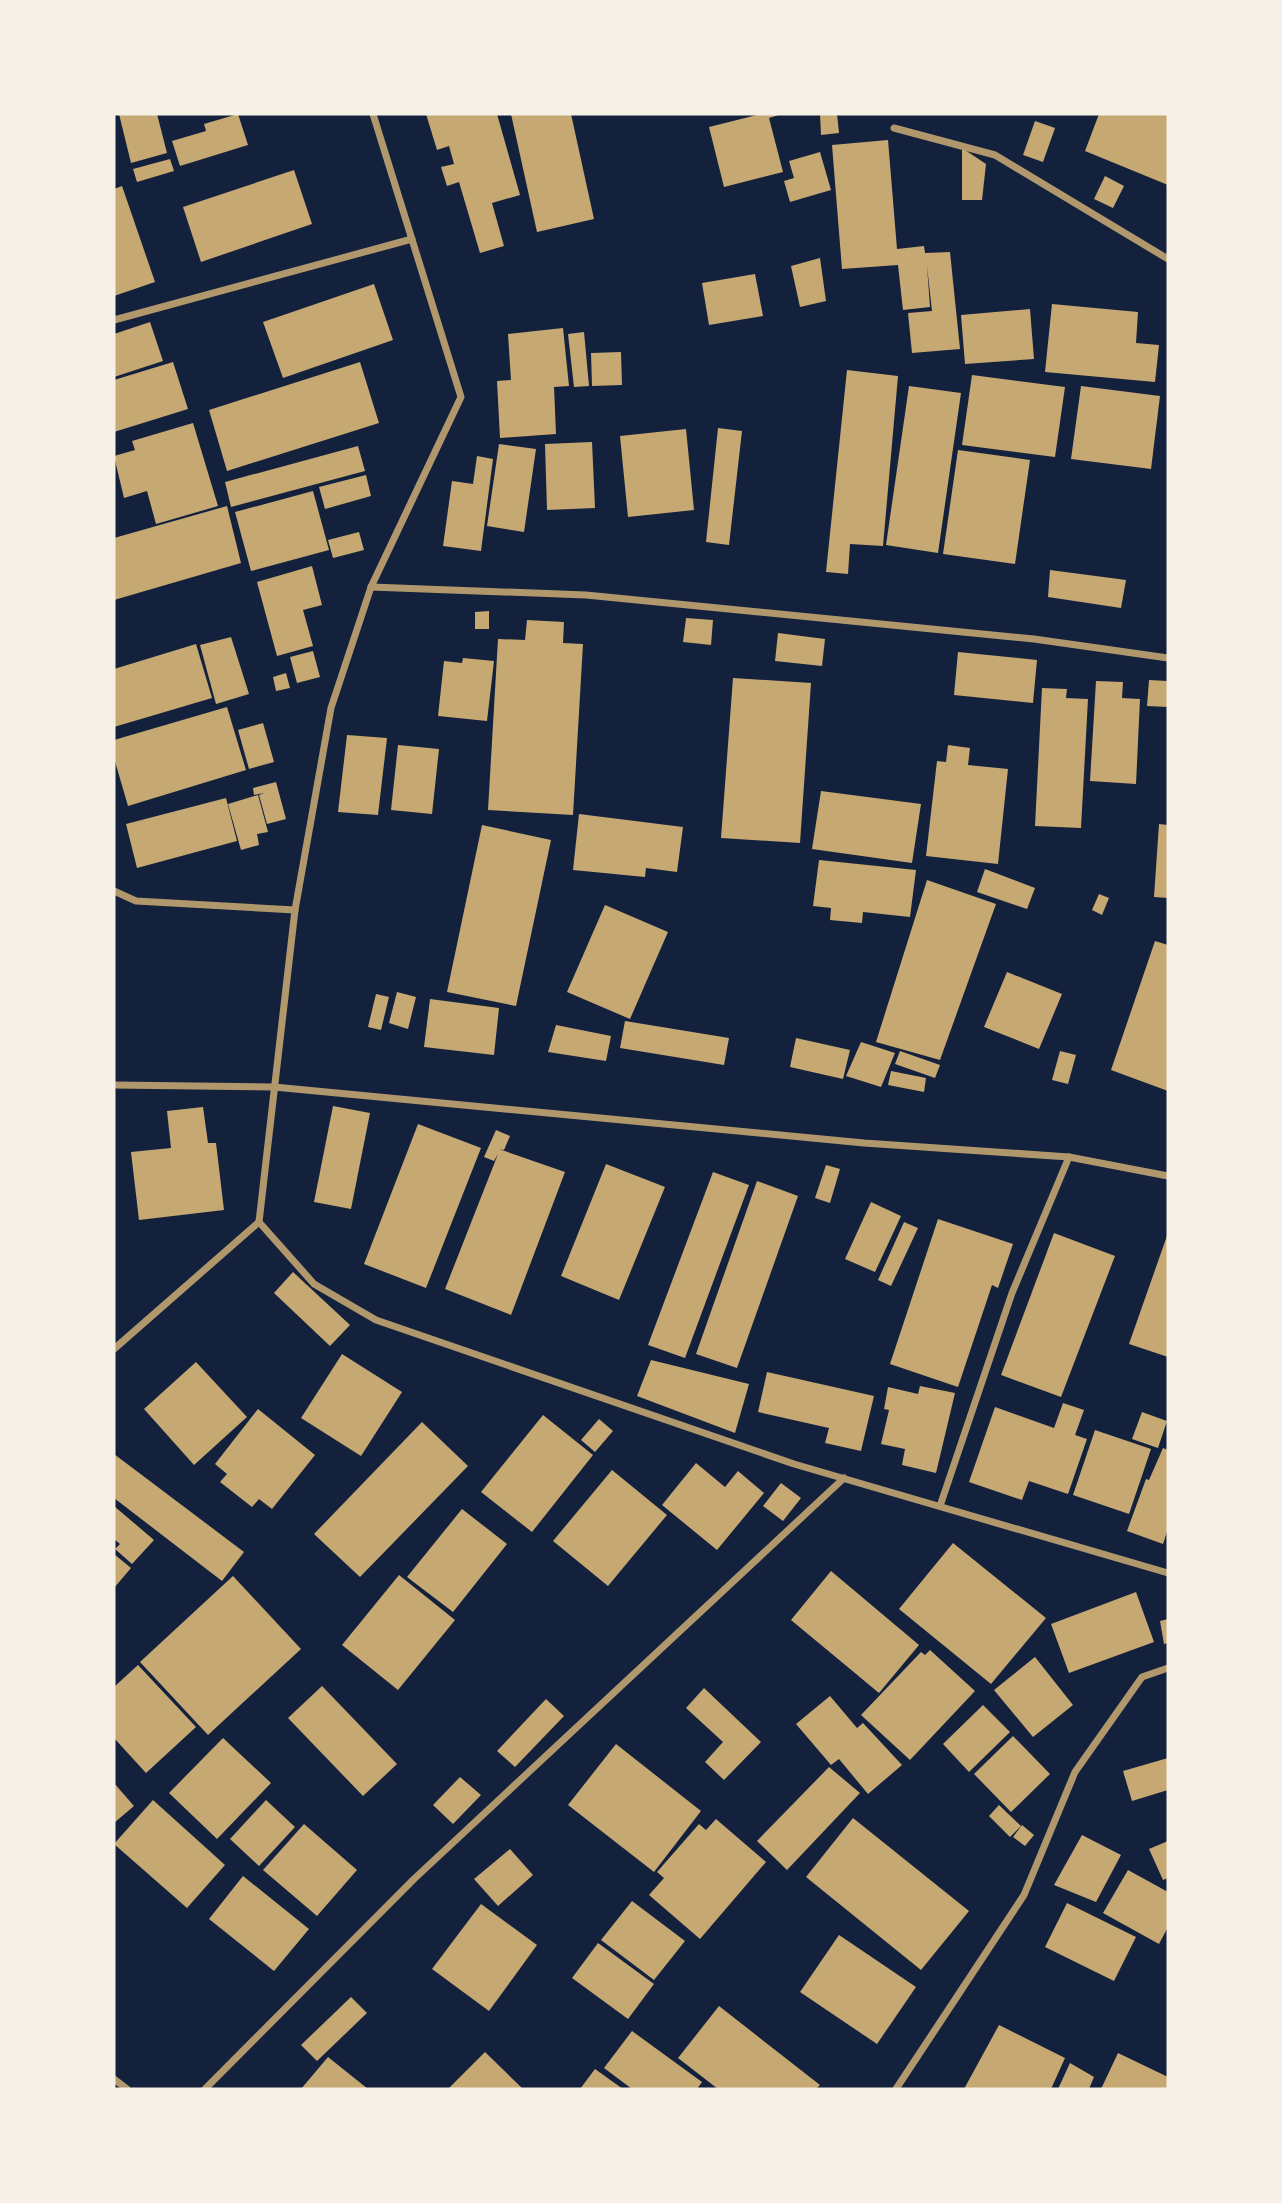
<svg xmlns="http://www.w3.org/2000/svg" width="1282" height="2203" viewBox="0 0 1282 2203" font-family="Quicksand,sans-serif">
<style>
.building{fill:#c6a872}
.lines{fill:none;stroke-linecap:round;stroke-linejoin:round}
.minor{stroke:#b1986c;stroke-width:7}
</style>
<rect width="100%" height="100%" fill="#14213d"/>
<!-- building -->
<g class="building">
<polygon points="119,114 157,114 167,153 131,163"/>
<polygon points="238,114 248,145 180,166 172,141 206,131 204,124"/>
<polygon points="426,114 497,114 520,195 492,203 504,246 480,253 459,182 447,186 441,167 454,164 449,146 437,150"/>
<polygon points="511,114 571,114 594,219 537,232"/>
<polygon points="761,114 782,114 769,118 783,172 724,187 709,127"/>
<polygon points="820,114 837,114 839,133 821,135"/>
<polygon points="1099,114 1168,114 1168,185 1085,151"/>
<polygon points="1035,121 1055,128 1043,162 1023,155"/>
<polygon points="888,140 897,249 924,246 925,253 950,252 960,349 912,353 908,313 932,311 927,266 930,307 903,310 898,265 842,269 832,145"/>
<polygon points="962,148 986,164 982,200 962,200"/>
<polygon points="820,152 831,190 790,202 784,181 794,178 789,161"/>
<polygon points="170,159 174,171 137,182 133,169"/>
<polygon points="294,170 312,224 201,262 183,207"/>
<polygon points="1105,176 1124,186 1113,208 1094,199"/>
<polygon points="122,186 155,282 114,296 114,189"/>
<polygon points="820,258 826,301 800,307 791,266"/>
<polygon points="755,274 763,316 709,325 702,283"/>
<polygon points="374,284 393,340 283,378 263,322"/>
<polygon points="1052,304 1138,312 1136,343 1159,345 1155,382 1045,372"/>
<polygon points="1030,309 1034,359 965,364 961,315"/>
<polygon points="150,322 163,361 114,377 114,334"/>
<polygon points="563,328 569,386 554,387 556,434 500,438 497,381 511,380 508,334"/>
<polygon points="584,332 589,386 574,387 568,334"/>
<polygon points="621,352 622,385 592,386 591,353"/>
<polygon points="173,362 188,409 114,432 114,380"/>
<polygon points="360,362 379,423 227,471 209,410"/>
<polygon points="847,370 898,376 883,546 850,544 848,574 826,572"/>
<polygon points="972,375 1065,387 1055,457 962,445"/>
<polygon points="909,386 961,393 938,553 886,545"/>
<polygon points="1081,386 1160,396 1151,469 1071,459"/>
<polygon points="193,423 218,506 156,524 147,491 124,498 114,456 135,450 132,441"/>
<polygon points="718,428 742,431 729,545 706,542"/>
<polygon points="686,429 694,510 628,517 620,436"/>
<polygon points="592,442 595,508 547,510 545,444"/>
<polygon points="499,444 536,449 524,532 487,526"/>
<polygon points="358,446 365,471 231,507 225,482"/>
<polygon points="958,450 1030,460 1015,564 943,554"/>
<polygon points="477,456 493,459 481,551 443,546 452,481 473,484"/>
<polygon points="366,475 371,496 325,509 319,487"/>
<polygon points="313,491 329,550 251,571 235,512"/>
<polygon points="227,506 241,563 114,600 114,538"/>
<polygon points="359,532 364,550 333,558 328,540"/>
<polygon points="312,566 322,605 303,610 313,646 277,656 257,582"/>
<polygon points="1050,570 1126,580 1121,608 1048,597"/>
<polygon points="489,611 489,629 475,629 475,612"/>
<polygon points="686,618 713,620 711,645 683,642"/>
<polygon points="527,620 564,622 563,643 583,644 573,815 488,810 498,639 525,640"/>
<polygon points="778,633 825,639 822,666 775,661"/>
<polygon points="231,637 249,694 216,704 200,645"/>
<polygon points="196,644 212,698 114,727 114,669"/>
<polygon points="313,651 320,677 297,683 290,657"/>
<polygon points="958,652 1037,660 1033,703 954,695"/>
<polygon points="463,658 494,661 487,721 438,716 444,661 462,663"/>
<polygon points="286,673 290,688 276,691 273,677"/>
<polygon points="733,678 811,683 800,843 721,838"/>
<polygon points="1149,680 1168,681 1168,707 1147,706"/>
<polygon points="1096,681 1123,682 1122,698 1140,699 1136,784 1090,781"/>
<polygon points="1042,688 1067,689 1066,698 1088,699 1081,828 1035,826"/>
<polygon points="227,707 246,770 128,806 114,758 114,740"/>
<polygon points="263,723 274,762 249,769 238,730"/>
<polygon points="347,735 387,738 378,815 338,812"/>
<polygon points="398,745 439,749 432,814 391,810"/>
<polygon points="948,745 970,748 968,765 1008,769 998,864 926,856 937,761 946,762"/>
<polygon points="276,782 286,819 267,824 259,795 264,793 254,795 253,788"/>
<polygon points="821,791 921,804 912,863 812,849"/>
<polygon points="258,795 268,832 257,834 259,845 241,850 228,804"/>
<polygon points="226,798 237,841 137,868 126,824"/>
<polygon points="579,814 683,827 677,872 646,868 645,877 573,870"/>
<polygon points="1159,824 1168,825 1168,898 1154,897"/>
<polygon points="482,825 551,840 516,1006 447,992"/>
<polygon points="819,860 916,870 910,917 863,912 862,923 830,920 831,908 813,906"/>
<polygon points="985,869 1035,888 1027,909 977,892"/>
<polygon points="927,880 996,904 940,1060 876,1042"/>
<polygon points="1099,894 1109,898 1102,915 1092,910"/>
<polygon points="605,905 668,932 630,1019 567,992"/>
<polygon points="1155,941 1168,945 1168,1091 1111,1070"/>
<polygon points="1007,972 1062,994 1039,1049 984,1027"/>
<polygon points="397,992 416,997 408,1029 389,1023"/>
<polygon points="376,994 389,997 381,1030 368,1027"/>
<polygon points="430,999 499,1008 494,1055 424,1047"/>
<polygon points="625,1021 729,1038 724,1065 620,1048"/>
<polygon points="556,1025 611,1036 606,1061 548,1052"/>
<polygon points="796,1038 850,1050 843,1079 790,1067"/>
<polygon points="861,1042 895,1053 881,1087 846,1076"/>
<polygon points="900,1051 940,1065 935,1078 895,1064"/>
<polygon points="1060,1051 1076,1055 1068,1084 1052,1080"/>
<polygon points="891,1071 926,1078 924,1092 888,1085"/>
<polygon points="333,1106 370,1113 351,1209 314,1202"/>
<polygon points="203,1107 208,1143 216,1143 224,1210 139,1220 131,1152 171,1148 167,1111"/>
<polygon points="418,1124 481,1148 426,1288 364,1264"/>
<polygon points="496,1130 510,1136 504,1150 499,1149 565,1172 511,1315 445,1289 498,1154 494,1161 484,1157"/>
<polygon points="606,1164 665,1187 619,1300 561,1276"/>
<polygon points="826,1165 840,1169 830,1203 815,1198"/>
<polygon points="713,1172 749,1185 685,1358 648,1345"/>
<polygon points="757,1181 798,1196 737,1368 696,1354"/>
<polygon points="871,1202 901,1216 875,1272 845,1259"/>
<polygon points="938,1219 1013,1244 998,1288 992,1285 958,1387 890,1364"/>
<polygon points="904,1222 918,1228 891,1286 878,1280"/>
<polygon points="1054,1233 1115,1256 1061,1397 1001,1375"/>
<polygon points="1168,1233 1168,1357 1129,1344"/>
<polygon points="293,1272 350,1325 330,1346 274,1293"/>
<polygon points="342,1354 402,1392 361,1456 301,1418"/>
<polygon points="651,1360 749,1384 735,1433 637,1396"/>
<polygon points="196,1362 247,1417 194,1465 144,1409"/>
<polygon points="767,1372 874,1396 861,1451 825,1443 829,1428 758,1412"/>
<polygon points="920,1386 955,1393 936,1473 902,1465 905,1449 881,1444 889,1410 884,1409 888,1387 918,1394"/>
<polygon points="1063,1403 1084,1410 1075,1435 1087,1439 1068,1494 1029,1481 1022,1500 969,1482 995,1407 1054,1428"/>
<polygon points="258,1409 315,1455 272,1509 259,1499 252,1507 220,1482 227,1474 215,1464"/>
<polygon points="1142,1412 1167,1421 1158,1448 1132,1439"/>
<polygon points="543,1415 593,1455 532,1532 481,1492"/>
<polygon points="599,1419 613,1431 595,1452 581,1440"/>
<polygon points="422,1422 468,1466 360,1577 314,1534"/>
<polygon points="1095,1430 1151,1449 1129,1514 1073,1495"/>
<polygon points="1163,1448 1168,1450 1168,1529 1163,1544 1127,1531 1146,1479 1149,1480"/>
<polygon points="114,1454 244,1552 222,1581 114,1498"/>
<polygon points="696,1463 725,1487 738,1471 764,1493 717,1550 662,1505"/>
<polygon points="612,1470 667,1515 608,1586 553,1541"/>
<polygon points="781,1483 801,1498 783,1521 763,1506"/>
<polygon points="114,1506 154,1540 132,1564 115,1549 120,1544 114,1539"/>
<polygon points="462,1509 507,1544 453,1612 407,1577"/>
<polygon points="953,1543 1046,1618 991,1684 899,1609"/>
<polygon points="114,1554 131,1568 114,1588"/>
<polygon points="831,1571 919,1645 879,1693 791,1620"/>
<polygon points="399,1575 455,1620 398,1690 342,1645"/>
<polygon points="233,1576 301,1649 208,1735 140,1662"/>
<polygon points="1136,1592 1154,1642 1069,1673 1051,1624"/>
<polygon points="1168,1619 1168,1643 1164,1644 1160,1621"/>
<polygon points="930,1650 975,1691 910,1760 861,1715 921,1652 925,1655"/>
<polygon points="1035,1657 1073,1705 1033,1737 994,1690"/>
<polygon points="138,1665 196,1727 146,1773 114,1738 114,1687"/>
<polygon points="322,1686 397,1764 363,1796 288,1718"/>
<polygon points="704,1688 761,1742 724,1780 705,1762 723,1742 686,1708"/>
<polygon points="830,1696 857,1728 863,1723 902,1765 868,1794 839,1759 831,1765 796,1724"/>
<polygon points="546,1699 564,1716 515,1767 497,1751"/>
<polygon points="983,1705 1010,1732 969,1772 943,1744"/>
<polygon points="1013,1736 1050,1774 1011,1812 974,1774"/>
<polygon points="223,1738 271,1783 217,1839 169,1793"/>
<polygon points="616,1744 701,1811 654,1872 568,1805"/>
<polygon points="1168,1758 1168,1790 1132,1801 1123,1771"/>
<polygon points="829,1767 860,1793 787,1870 757,1841"/>
<polygon points="460,1777 481,1795 453,1824 433,1805"/>
<polygon points="114,1783 134,1806 114,1823"/>
<polygon points="153,1800 225,1865 187,1908 114,1844"/>
<polygon points="266,1800 295,1827 259,1866 230,1839"/>
<polygon points="999,1805 1021,1826 1010,1837 989,1816"/>
<polygon points="853,1818 969,1911 921,1970 806,1877"/>
<polygon points="716,1819 766,1862 700,1939 649,1895 664,1878 657,1872 699,1824 706,1830"/>
<polygon points="304,1824 357,1870 317,1916 263,1870"/>
<polygon points="1022,1825 1034,1835 1025,1846 1013,1837"/>
<polygon points="1082,1835 1121,1855 1096,1902 1054,1885"/>
<polygon points="1168,1841 1168,1878 1163,1880 1149,1849"/>
<polygon points="510,1849 533,1875 498,1906 474,1879"/>
<polygon points="1128,1870 1168,1892 1168,1927 1159,1944 1103,1913"/>
<polygon points="243,1876 309,1929 274,1971 209,1919"/>
<polygon points="632,1901 685,1941 654,1980 601,1940"/>
<polygon points="1067,1903 1136,1937 1114,1981 1045,1947"/>
<polygon points="481,1904 537,1945 489,2011 432,1969"/>
<polygon points="839,1935 916,1987 877,2044 800,1992"/>
<polygon points="598,1943 654,1984 628,2019 572,1978"/>
<polygon points="351,1997 367,2013 317,2061 301,2045"/>
<polygon points="719,2006 820,2085 816,2089 718,2089 678,2058"/>
<polygon points="999,2025 1065,2058 1051,2089 964,2089"/>
<polygon points="632,2031 702,2082 697,2089 632,2089 604,2068"/>
<polygon points="485,2052 523,2089 448,2089"/>
<polygon points="1118,2053 1168,2077 1168,2089 1101,2089"/>
<polygon points="328,2057 368,2089 301,2089"/>
<polygon points="1070,2063 1094,2077 1089,2089 1058,2089"/>
<polygon points="595,2069 623,2089 580,2089"/>
</g>
<g class="lines">
<!-- minor -->
<g class="minor">
<polyline points="373,114 461,397 371,587 331,708 295,910 259,1222 314,1284 376,1320 794,1464 1168,1573"/>
<polyline points="894,128 995,155 1168,259"/>
<polyline points="114,320 412,239"/>
<polyline points="371,587 586,595 1034,639 1168,658"/>
<polyline points="114,891 136,901 295,910"/>
<polyline points="114,1085 274,1087 864,1143 1069,1157 1168,1176"/>
<polyline points="114,1349 259,1222"/>
<polyline points="940,1506 1012,1293 1069,1157"/>
<polyline points="114,2079 127,2089"/>
<polyline points="205,2089 414,1879 844,1478"/>
<polyline points="896,2089 1024,1895 1075,1772 1142,1677 1168,1668"/>
</g>
</g>
<!-- border -->
<rect width="1282" height="2203" fill="none" stroke="#f6f1e7" stroke-width="231"/>
</svg>
